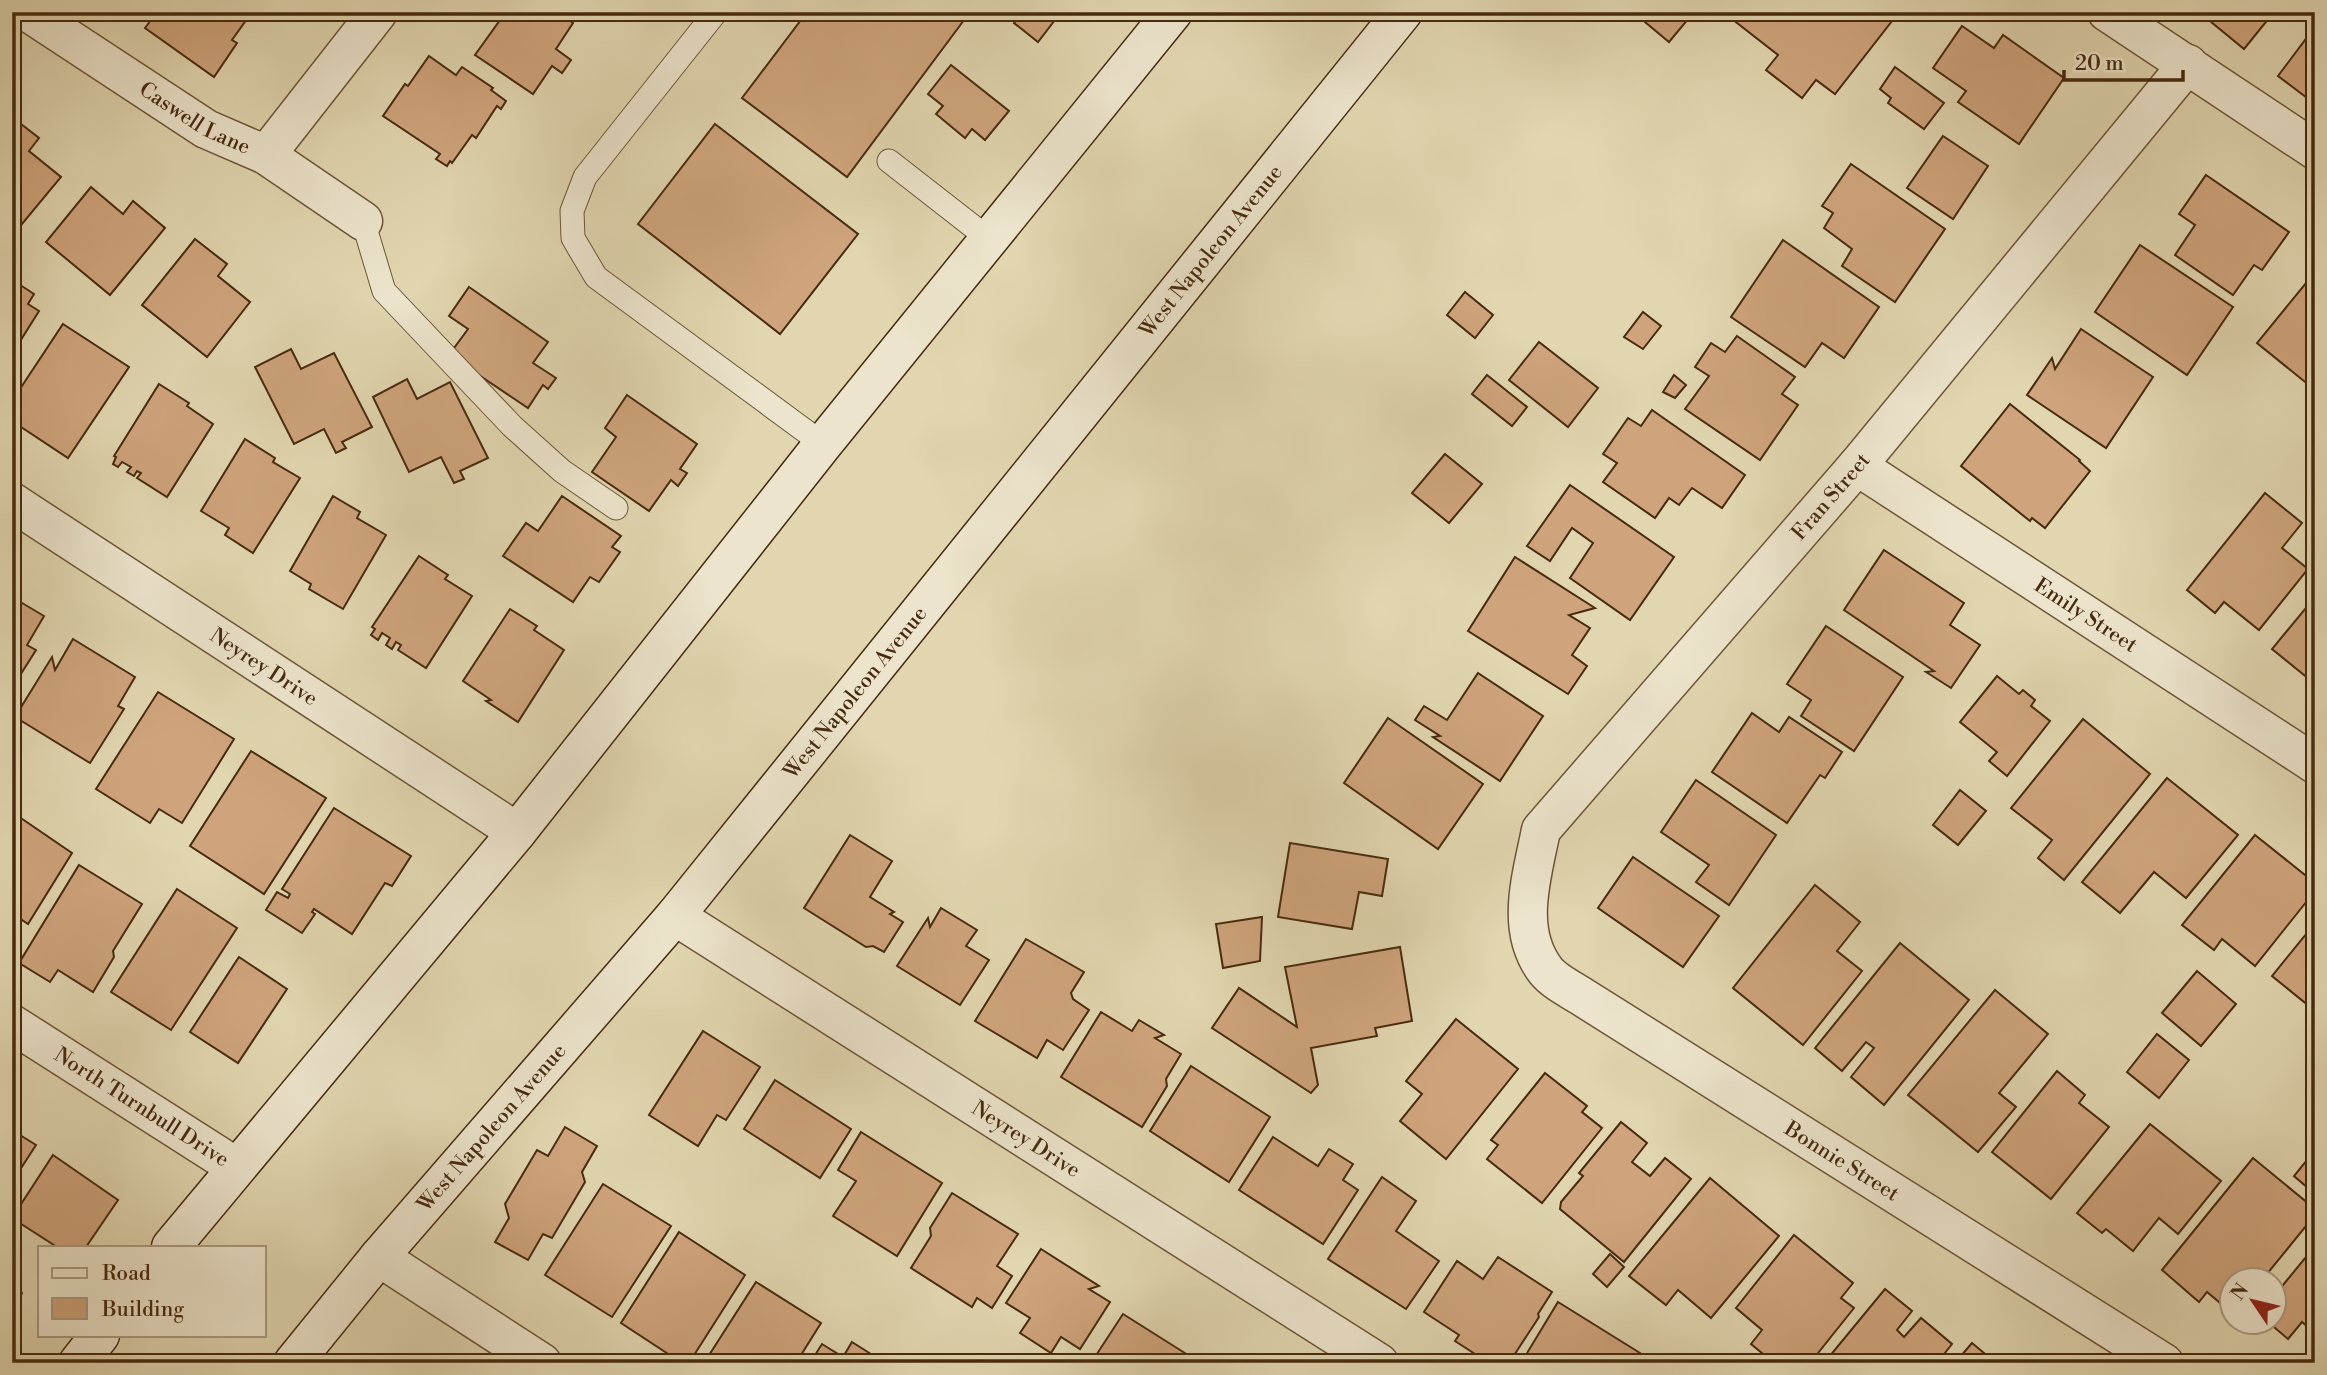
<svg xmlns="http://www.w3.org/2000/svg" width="2327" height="1375" viewBox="0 0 2327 1375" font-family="'Libre Bodoni',serif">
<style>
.building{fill:#cfa47c;stroke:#472a0e;stroke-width:2}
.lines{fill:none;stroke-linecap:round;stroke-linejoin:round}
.service-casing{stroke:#6e5536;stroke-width:25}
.minor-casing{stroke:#6e5536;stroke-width:41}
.secondary-casing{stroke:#472a0e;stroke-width:41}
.service{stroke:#ece4cc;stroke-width:23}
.minor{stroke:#ece4cc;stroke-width:38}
.secondary{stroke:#ece4cc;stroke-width:38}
.labels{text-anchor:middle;stroke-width:7;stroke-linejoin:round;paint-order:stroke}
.street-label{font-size:21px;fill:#472a0e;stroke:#ece4cc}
</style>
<rect width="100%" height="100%" fill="#e1d6b0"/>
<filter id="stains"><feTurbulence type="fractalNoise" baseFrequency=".00286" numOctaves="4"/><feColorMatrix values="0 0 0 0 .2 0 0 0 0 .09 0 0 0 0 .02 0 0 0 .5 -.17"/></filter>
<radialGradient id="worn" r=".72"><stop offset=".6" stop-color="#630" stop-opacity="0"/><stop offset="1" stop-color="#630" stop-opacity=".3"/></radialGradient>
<!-- building -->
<g class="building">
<polygon points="157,12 252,12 232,40 237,43 214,77 145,28"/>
<polygon points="488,12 558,12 573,23 556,49 571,60 562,73 552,66 533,94 475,55 500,20"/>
<polygon points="807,12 970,12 847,177 742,98"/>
<polygon points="1023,12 1061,12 1038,42 1014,23"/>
<polygon points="1633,12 1694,12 1669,42"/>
<polygon points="1723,12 1899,12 1835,94 1816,80 1802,98 1766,70 1778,55"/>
<polygon points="2199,12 2274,12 2244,49"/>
<polygon points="1962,26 1994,48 2003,35 2064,78 2019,144 1958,102 1966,91 1933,68"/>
<polygon points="2311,32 2315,34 2315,104 2278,76"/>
<polygon points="429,56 456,75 462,67 493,88 491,90 506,101 501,109 497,106 476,138 472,135 452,163 450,161 447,166 436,159 440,154 383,116 405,84 408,86"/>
<polygon points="951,65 1009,111 985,140 972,129 965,138 936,114 943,106 928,94"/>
<polygon points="1895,67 1944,103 1924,129 1888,103 1891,98 1880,89"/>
<polygon points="12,117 39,138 29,151 61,177 17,230 12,226"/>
<polygon points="715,124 858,234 780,334 638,224"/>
<polygon points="1943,136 1988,166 1953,219 1907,188"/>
<polygon points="1851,164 1945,229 1895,302 1842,266 1852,249 1824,228 1833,213 1822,206"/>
<polygon points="2206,175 2289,232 2262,270 2254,265 2233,295 2175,255 2195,225 2179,214"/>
<polygon points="91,187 123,214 133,201 165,228 110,295 46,242"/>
<polygon points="195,239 227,264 218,276 250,302 207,357 142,305"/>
<polygon points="1783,240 1879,307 1844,358 1822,343 1805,367 1731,317"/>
<polygon points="2140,245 2233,307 2187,375 2095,312"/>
<polygon points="2315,272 2315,390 2257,343"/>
<polygon points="14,281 34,294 28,304 39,311 12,354"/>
<polygon points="469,287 548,342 533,363 556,378 548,389 543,385 528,408 449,355 468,329 449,316"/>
<polygon points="1465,292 1493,315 1475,338 1447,315"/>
<polygon points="1643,312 1661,326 1643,349 1624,337"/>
<polygon points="63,324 129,367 68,458 12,421 12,401"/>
<polygon points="2081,329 2153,377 2106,448 2027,395 2052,358 2055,369"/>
<polygon points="1737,336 1795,377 1782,394 1798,405 1760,460 1685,409 1709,376 1695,367 1711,343 1725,352"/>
<polygon points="1539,342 1598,388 1568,427 1509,380"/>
<polygon points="291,349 301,369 334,353 372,427 342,442 346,448 336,453 324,429 294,444 255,367"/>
<polygon points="1487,375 1527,407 1512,426 1472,394"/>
<polygon points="1674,375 1686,385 1675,398 1663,392"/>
<polygon points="407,379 417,399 450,382 488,458 460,471 464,479 454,483 441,457 409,472 373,397"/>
<polygon points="159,384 189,403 187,406 213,424 167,497 137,478 141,473 137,471 134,476 127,472 131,467 122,462 118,467 113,464 116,457 114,456"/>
<polygon points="627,395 697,444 680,469 687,473 678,486 671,480 649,511 592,472 616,437 605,428"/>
<polygon points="2010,404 2080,460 2079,461 2090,471 2045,528 2032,518 2030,521 1961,466"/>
<polygon points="1652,410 1745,475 1722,508 1692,488 1679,505 1669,498 1655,518 1603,482 1617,463 1603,454 1628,418 1641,426"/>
<polygon points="245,439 275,458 273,462 300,478 253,553 225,535 229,528 201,511"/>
<polygon points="1445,454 1482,484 1449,523 1412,493"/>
<polygon points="1570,485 1674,557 1630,620 1570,578 1593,543 1572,528 1550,561 1527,546"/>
<polygon points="2265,493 2302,523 2282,548 2308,569 2259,630 2224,602 2215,613 2187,590"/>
<polygon points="333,496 360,512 357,518 386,535 343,609 309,589 311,584 290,571"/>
<polygon points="562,496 621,536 612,547 620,552 599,582 590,577 573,602 503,556 526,523 538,531"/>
<polygon points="1884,550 1964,603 1950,625 1980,645 1951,688 1926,672 1934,671 1844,610"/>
<polygon points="419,556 448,575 445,579 472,596 426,668 398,650 401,645 396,642 392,649 386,645 390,638 382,633 378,640 371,635 375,629 372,627"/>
<polygon points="1515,557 1595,608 1569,615 1590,628 1572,655 1587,666 1568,694 1468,631"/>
<polygon points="12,597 44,616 27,645 36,650 12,688"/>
<polygon points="2315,597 2315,684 2272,649"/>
<polygon points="510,609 537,626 534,630 564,650 518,722 486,701 491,700 463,681"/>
<polygon points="1826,626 1903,677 1854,751 1801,716 1811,700 1787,684"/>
<polygon points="73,639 135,677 118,706 124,709 90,763 15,717 52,657 55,670"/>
<polygon points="1478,673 1543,716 1500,781 1433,737 1440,736 1415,720 1424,706 1447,720"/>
<polygon points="1997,676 2019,694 2023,690 2035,700 2031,706 2050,721 2007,776 1989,761 1997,752 1960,722"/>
<polygon points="158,692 234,739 182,823 159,809 150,823 96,789"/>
<polygon points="1752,713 1779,732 1789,717 1842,752 1825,778 1820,775 1787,823 1712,772"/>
<polygon points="1388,718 1483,784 1438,849 1344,783"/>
<polygon points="2083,719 2150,774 2064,880 2038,858 2052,840 2011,808"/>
<polygon points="251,751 326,798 264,894 190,846"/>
<polygon points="2167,778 2238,835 2186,898 2154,872 2120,913 2082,882"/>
<polygon points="1696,780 1776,835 1729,905 1696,882 1709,865 1661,832"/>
<polygon points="1960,790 1986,811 1958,845 1933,825"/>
<polygon points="334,808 411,856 392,886 385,883 352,934 314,909 312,912 315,914 302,933 266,910 277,892 288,898 290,894 282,889"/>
<polygon points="12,812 72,853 28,924 12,913"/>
<polygon points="850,835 892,861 870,897 894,912 890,914 903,922 884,952 873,946 866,947 804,908"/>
<polygon points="2255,835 2315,883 2315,891 2255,966 2222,939 2214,950 2182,925"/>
<polygon points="1290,843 1388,859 1382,896 1359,892 1352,929 1278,917"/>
<polygon points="1633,857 1719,916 1683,967 1598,908"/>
<polygon points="79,865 142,904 113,951 114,957 93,992 58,970 50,982 19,963"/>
<polygon points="1815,885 1860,922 1837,951 1862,971 1803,1045 1733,988"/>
<polygon points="177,889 237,928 171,1030 111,992"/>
<polygon points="941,908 977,930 966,946 989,960 960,1005 897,966 928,918 930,927"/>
<polygon points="1262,917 1260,961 1223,968 1216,924"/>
<polygon points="2315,923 2315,1011 2272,976"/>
<polygon points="1026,939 1084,972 1071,993 1073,999 1089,1010 1063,1050 1047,1040 1037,1058 975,1021"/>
<polygon points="1900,943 1969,1000 1884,1105 1851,1077 1874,1048 1866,1042 1842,1071 1815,1048"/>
<polygon points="1400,947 1412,1021 1375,1028 1377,1036 1311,1048 1318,1085 1311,1093 1212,1028 1239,988 1297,1027 1285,967"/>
<polygon points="239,957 287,989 238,1063 190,1032"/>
<polygon points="2197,971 2236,1004 2201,1046 2162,1013"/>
<polygon points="1995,990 2048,1034 1999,1093 2016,1107 1978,1152 1908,1095"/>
<polygon points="1101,1012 1132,1031 1139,1020 1164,1035 1155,1038 1181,1054 1166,1079 1167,1086 1142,1127 1061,1077"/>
<polygon points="1456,1019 1518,1069 1446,1159 1400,1121 1422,1094 1406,1081"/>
<polygon points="703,1031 760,1067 726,1120 717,1115 698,1146 649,1115"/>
<polygon points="2157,1034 2189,1060 2159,1098 2127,1072"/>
<polygon points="1191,1066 1270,1117 1229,1182 1150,1131"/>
<polygon points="2057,1071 2085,1095 2079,1103 2109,1127 2051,1199 1992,1152"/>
<polygon points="1545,1073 1587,1106 1582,1112 1602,1128 1542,1203 1487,1159 1498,1145 1491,1140"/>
<polygon points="775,1080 851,1129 820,1178 744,1129"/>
<polygon points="1621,1122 1647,1143 1632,1162 1650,1176 1665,1158 1691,1179 1624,1262 1560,1209 1561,1202 1583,1176 1579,1173"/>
<polygon points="2150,1124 2221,1181 2178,1234 2159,1218 2133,1251 2106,1229 2102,1233 2077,1213"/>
<polygon points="565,1127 597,1146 582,1172 585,1182 552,1238 543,1234 528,1260 495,1242 509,1218 505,1204 537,1150 548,1156"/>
<polygon points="12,1130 36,1145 12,1182"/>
<polygon points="861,1132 942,1183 897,1256 833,1216 856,1181 838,1170"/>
<polygon points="1273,1137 1318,1166 1329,1149 1353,1164 1343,1180 1358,1190 1323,1244 1239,1190"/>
<polygon points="2315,1150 2315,1194 2294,1176"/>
<polygon points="53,1155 118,1200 86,1247 57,1247 12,1218"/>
<polygon points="2253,1158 2315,1209 2315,1215 2262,1280 2232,1280 2232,1313 2207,1292 2199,1302 2162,1270"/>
<polygon points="1382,1177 1416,1201 1396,1231 1439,1261 1406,1309 1328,1259"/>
<polygon points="1710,1178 1779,1236 1711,1318 1678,1290 1666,1305 1629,1276"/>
<polygon points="603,1184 671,1226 612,1317 545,1275"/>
<polygon points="952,1193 1018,1234 997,1266 1012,1276 992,1308 977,1298 972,1307 911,1268 931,1236 930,1228"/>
<polygon points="679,1232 745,1275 689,1363 682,1363 621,1323"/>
<polygon points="1794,1235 1853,1283 1841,1298 1854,1308 1810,1363 1774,1363 1751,1344 1762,1330 1736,1308"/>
<polygon points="2315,1246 2315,1333 2302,1322 2288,1339 2268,1322 2274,1322 2274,1296"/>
<polygon points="1041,1249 1099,1286 1089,1289 1110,1302 1080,1349 1061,1337 1051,1353 1020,1333 1030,1318 1006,1303"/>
<polygon points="1610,1254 1624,1267 1607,1287 1593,1274"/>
<polygon points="1498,1257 1552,1292 1538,1314 1539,1317 1509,1363 1489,1363 1455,1341 1459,1335 1424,1312 1457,1261 1483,1279"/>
<polygon points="756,1282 821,1323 796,1363 704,1363"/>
<polygon points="12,1287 22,1293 12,1309"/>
<polygon points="1885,1289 1912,1311 1897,1330 1904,1337 1921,1318 1952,1344 1937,1363 1824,1363"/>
<polygon points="1558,1302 1640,1353 1633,1363 1521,1363"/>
<polygon points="1123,1314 1188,1355 1183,1363 1091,1363"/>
<polygon points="852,1342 885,1363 810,1363 822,1344 843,1357"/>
<polygon points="1972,1343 1996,1363 1955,1363"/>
</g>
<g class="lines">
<!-- service casing -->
<g class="service-casing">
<g id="service">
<polyline points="716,12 585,177 572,211 573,238 596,277 823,444"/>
<polyline points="889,161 989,239"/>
<polyline points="363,221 384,291 512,426 562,471 616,508"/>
</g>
</g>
<!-- minor casing -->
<g class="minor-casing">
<g id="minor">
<path id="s1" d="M28 12 206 129 266 155 363 221"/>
<polyline points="2107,12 2315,150"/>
<polyline points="266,155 378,12"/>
<path id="s2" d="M1857 466 2315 764"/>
<path id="s3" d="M12 502 517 832"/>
<path id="s4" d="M675 916 1379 1363"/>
<path id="s5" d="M12 1024 236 1167"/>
<polyline points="379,1257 542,1363"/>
<path id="s6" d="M2164 1363 1581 996C1570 989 1554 981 1546 971 1514 930 1532 876 1541 830L1857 466 2188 64"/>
</g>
</g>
<!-- secondary casing -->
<g class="secondary-casing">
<g id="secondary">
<polyline points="171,1247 517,832 823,444 1173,12"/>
<polyline points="78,1363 100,1335"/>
<path id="s7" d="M293 1363 379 1257 675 916 1403 12"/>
</g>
</g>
<!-- service -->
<use href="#service" class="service"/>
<!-- minor -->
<use href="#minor" class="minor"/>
<!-- secondary -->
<use href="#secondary" class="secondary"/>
</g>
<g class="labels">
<!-- street labels -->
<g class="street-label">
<text dy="7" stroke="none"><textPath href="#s1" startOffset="198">Caswell Lane</textPath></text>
<text dy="7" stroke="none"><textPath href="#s7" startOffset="1442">West Napoleon Avenue</textPath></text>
<text dy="7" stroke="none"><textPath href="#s6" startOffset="1320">Fran Street</textPath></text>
<text dy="7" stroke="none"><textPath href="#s2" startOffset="273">Emily Street</textPath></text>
<text dy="7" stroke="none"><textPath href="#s3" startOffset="301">Neyrey Drive</textPath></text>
<text dy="7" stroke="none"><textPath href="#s7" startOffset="875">West Napoleon Avenue</textPath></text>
<text dy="7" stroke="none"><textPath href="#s5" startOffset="154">North Turnbull Drive</textPath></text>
<text dy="7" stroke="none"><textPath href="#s7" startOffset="308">West Napoleon Avenue</textPath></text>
<text dy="7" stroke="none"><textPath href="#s4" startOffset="416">Neyrey Drive</textPath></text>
<text transform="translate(1842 1161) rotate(32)" y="7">Bonnie Street</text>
</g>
</g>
<!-- margin -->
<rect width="2327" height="1375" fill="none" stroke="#e1d6b0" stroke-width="42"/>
<rect x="14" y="14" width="2299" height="1347" fill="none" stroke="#472a0e" stroke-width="3.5"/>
<rect x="21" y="21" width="2285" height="1333" fill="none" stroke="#472a0e" stroke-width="2"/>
<!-- legend -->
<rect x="38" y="1246" width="228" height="91" fill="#ece4cc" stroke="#aa9a80" stroke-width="2"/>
<rect x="52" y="1268" width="35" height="10" fill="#ece4cc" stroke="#aa9a80" stroke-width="2"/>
<text x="102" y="1280" font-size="21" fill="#472a0e">Road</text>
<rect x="52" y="1298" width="35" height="21" fill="#cfa47c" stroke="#aa9a80" stroke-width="2"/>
<text x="102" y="1316" font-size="21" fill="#472a0e">Building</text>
<!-- north arrow -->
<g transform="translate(2253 1301) rotate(305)"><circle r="33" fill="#ece4cc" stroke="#aa9a80" stroke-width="2"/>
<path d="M0-5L12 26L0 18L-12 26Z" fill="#8f2418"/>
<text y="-10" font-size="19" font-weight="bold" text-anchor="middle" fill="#472a0e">N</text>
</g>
<!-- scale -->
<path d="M2064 70v10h119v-10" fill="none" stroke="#472a0e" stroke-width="3.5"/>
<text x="2075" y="70" font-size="21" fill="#472a0e" stroke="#ece4cc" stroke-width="5" paint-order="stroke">20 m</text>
<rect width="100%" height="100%" filter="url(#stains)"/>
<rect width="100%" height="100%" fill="url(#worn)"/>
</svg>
